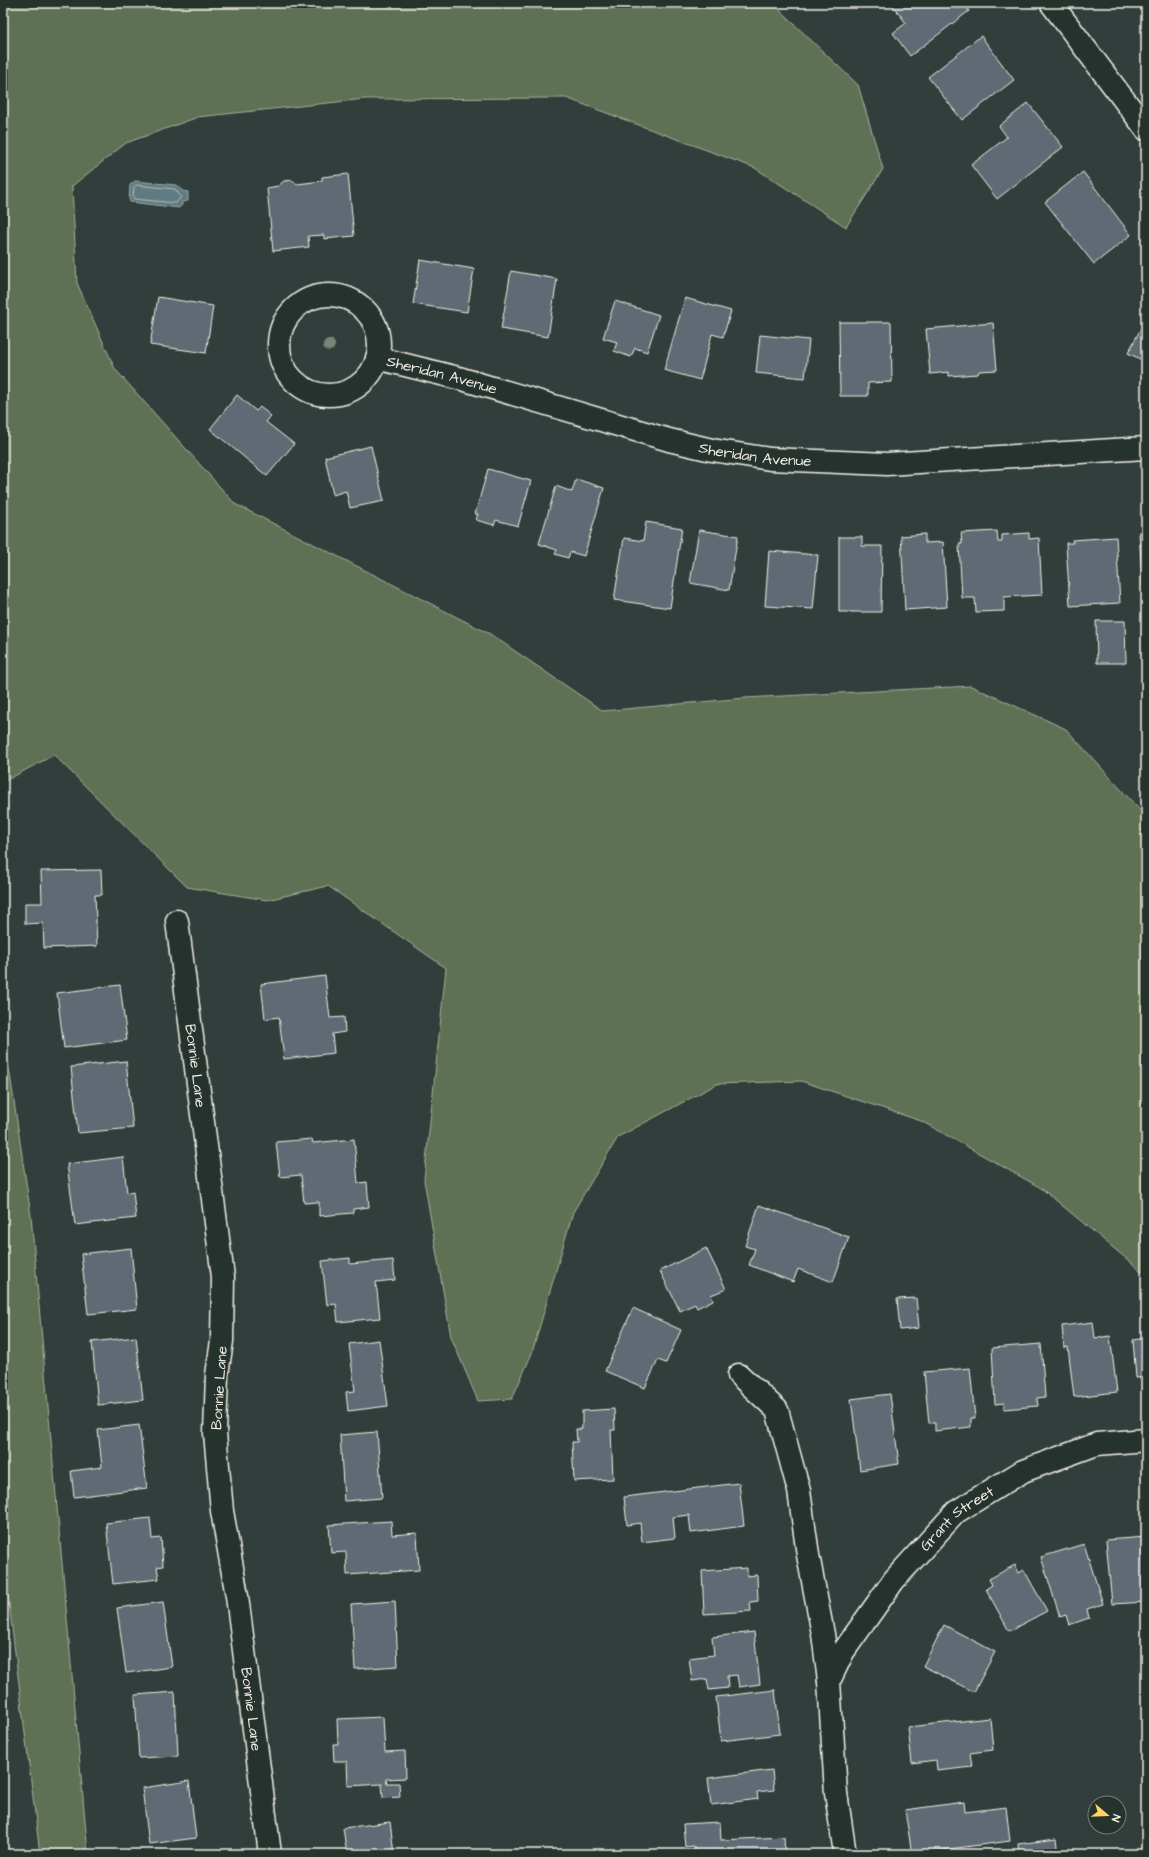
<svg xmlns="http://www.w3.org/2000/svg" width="1149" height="1857" viewBox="0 0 1149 1857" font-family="'Architects Daughter',sans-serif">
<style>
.green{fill:#5e7154;stroke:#a9b19e}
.water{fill:#607a81;stroke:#9baaaa}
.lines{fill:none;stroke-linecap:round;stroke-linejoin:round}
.shore{stroke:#b9c1bf;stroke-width:1}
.building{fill:#5e6b75;stroke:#f4f1e8}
.minor-casing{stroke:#f4f1e8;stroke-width:25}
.minor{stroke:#26332d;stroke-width:22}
.tree{fill:#7b847a}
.labels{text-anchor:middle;stroke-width:4;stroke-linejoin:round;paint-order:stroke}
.street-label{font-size:15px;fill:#f4f1e8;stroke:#26332d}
</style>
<rect width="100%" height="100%" fill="#313e3b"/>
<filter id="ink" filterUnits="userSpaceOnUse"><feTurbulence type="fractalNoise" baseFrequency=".025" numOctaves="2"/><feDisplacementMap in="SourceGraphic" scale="8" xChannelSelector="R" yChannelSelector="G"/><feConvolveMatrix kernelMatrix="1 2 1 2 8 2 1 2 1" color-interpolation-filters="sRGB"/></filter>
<g filter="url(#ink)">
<!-- green -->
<g class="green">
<polygon points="3,3 772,3 858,85 883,169 846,227 755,168 566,98 365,99 198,117 126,143 72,186 77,283 115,369 235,504 490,634 603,711 745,698 971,686 1066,729 1146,817 1146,1275 1041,1188 921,1121 801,1081 717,1084 618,1137 573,1212 532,1353 512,1399 478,1401 451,1337 424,1180 446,968 328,886 267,900 187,887 54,755 3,782"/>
<polygon points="3,1027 31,1216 88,1854 40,1854 3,1555"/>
</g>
<!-- water -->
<polygon class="water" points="135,181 176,185 180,187 182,191 188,192 188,201 182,202 182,205 179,208 130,202 129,199 130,185"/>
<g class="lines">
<!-- shore -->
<polygon class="shore" points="136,185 175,189 181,197 176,203 134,199 133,197 134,187"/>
</g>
<!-- building -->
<g class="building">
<polygon points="891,3 963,3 969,11 910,56 893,33 906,23"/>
<polygon points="981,36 1014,80 962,120 928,77"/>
<polygon points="1028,103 1063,147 997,199 971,165 1007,137 999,126"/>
<polygon points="1083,172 1131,235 1094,264 1045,202"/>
<polygon points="348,174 354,236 324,239 324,235 308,236 309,247 273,251 267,188 278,186 284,181 292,180 297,184 322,181 322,177"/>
<polygon points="420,260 474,269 467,312 413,304"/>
<polygon points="511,271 557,279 548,337 501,329"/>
<polygon points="158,297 213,306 206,353 150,345"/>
<polygon points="685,298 731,311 723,337 712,334 700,380 664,370"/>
<polygon points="615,301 659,315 647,352 635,348 631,357 614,351 617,342 603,338"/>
<polygon points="1146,319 1146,362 1128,353"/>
<polygon points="839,322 891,322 892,382 868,383 868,396 840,396"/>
<polygon points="993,323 997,370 979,371 978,374 949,376 949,372 930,374 926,329"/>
<polygon points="760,335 809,340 805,378 756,373"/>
<polygon points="237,395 256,411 260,407 271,416 266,422 294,444 267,476 210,429"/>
<polygon points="371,446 384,501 350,508 346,491 333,495 325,457"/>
<polygon points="488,469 531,481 518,526 496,520 494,525 476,520 478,514 475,514"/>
<polygon points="576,479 604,488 584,556 570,552 568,558 555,554 557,550 539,544 556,486 572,492"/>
<polygon points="646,522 682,528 670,608 614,600 624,538 643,541"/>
<polygon points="699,530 738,536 729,590 690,583"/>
<polygon points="997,531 998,542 1002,542 1002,535 1029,533 1029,539 1039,538 1042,595 1004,597 1004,611 976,612 975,598 962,598 959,544 962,544 961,533"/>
<polygon points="1139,532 1146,532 1146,607 1144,607"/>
<polygon points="925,534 925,543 943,542 947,607 905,610 901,536"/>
<polygon points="839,537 862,537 862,546 882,546 881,612 839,612"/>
<polygon points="1116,537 1120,603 1070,606 1066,543 1073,543 1072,540"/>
<polygon points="769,551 818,555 813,609 765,606"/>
<polygon points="1096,621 1125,621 1126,663 1097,663"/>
<polygon points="1144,739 1146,739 1146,764 1145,764"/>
<polygon points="101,870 102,895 95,895 97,946 44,948 43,923 25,924 25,903 42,903 41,871"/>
<polygon points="325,976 330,1018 344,1017 345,1032 332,1034 334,1053 284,1059 279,1017 265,1019 261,984"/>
<polygon points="120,985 127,1040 64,1048 57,993"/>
<polygon points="126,1061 133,1128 78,1133 71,1067"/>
<polygon points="312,1139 313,1143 354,1139 358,1183 367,1182 369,1207 353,1209 353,1213 319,1216 319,1202 304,1203 301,1175 280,1177 276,1142"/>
<polygon points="123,1157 127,1193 133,1192 136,1218 75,1225 67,1164"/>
<polygon points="759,1205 849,1237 833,1282 798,1269 793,1282 749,1265 755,1249 745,1246"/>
<polygon points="131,1248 137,1309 88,1314 81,1254"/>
<polygon points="706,1248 726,1289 711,1295 713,1300 697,1308 695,1304 680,1311 660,1271"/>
<polygon points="350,1258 350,1264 393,1260 395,1280 376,1282 380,1318 338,1322 336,1304 327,1305 322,1261"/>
<polygon points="916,1298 919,1328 900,1330 897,1299"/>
<polygon points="633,1308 681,1330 666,1363 658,1360 645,1388 605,1371"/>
<polygon points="1093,1322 1095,1338 1110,1336 1117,1392 1074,1397 1068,1347 1064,1348 1062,1326"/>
<polygon points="136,1337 143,1400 98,1405 92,1342"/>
<polygon points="1146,1338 1146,1377 1136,1378 1133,1340"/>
<polygon points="379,1340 388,1406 348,1411 346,1392 355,1391 349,1344"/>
<polygon points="1041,1344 1045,1397 1037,1398 1038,1406 1004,1409 1004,1403 995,1404 992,1348"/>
<polygon points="970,1368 975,1418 971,1418 971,1427 935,1431 935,1423 929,1423 924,1372"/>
<polygon points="890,1394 899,1464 860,1470 851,1399"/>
<polygon points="614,1409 615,1430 611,1430 613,1479 574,1481 572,1442 577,1442 576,1429 582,1429 582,1411"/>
<polygon points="139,1425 147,1488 74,1497 71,1471 102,1467 98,1430"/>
<polygon points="377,1432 382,1498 344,1501 340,1435"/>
<polygon points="739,1483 744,1526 691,1533 689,1515 673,1517 675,1538 642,1542 640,1523 627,1525 624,1497"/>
<polygon points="150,1518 152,1539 161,1538 163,1566 157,1567 159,1579 113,1584 106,1523"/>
<polygon points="391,1521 392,1535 417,1533 419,1570 347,1575 346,1552 331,1553 329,1525"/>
<polygon points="1146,1537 1146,1602 1112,1604 1106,1540"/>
<polygon points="1084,1544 1103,1604 1087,1609 1089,1618 1069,1625 1066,1615 1060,1617 1041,1557"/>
<polygon points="1015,1565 1019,1573 1024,1570 1047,1611 1009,1631 986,1589 992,1585 989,1579"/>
<polygon points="747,1568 747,1576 757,1575 758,1601 750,1602 751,1611 704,1614 702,1571"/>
<polygon points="395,1601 398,1666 355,1669 351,1604"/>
<polygon points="163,1602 172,1667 126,1673 117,1608"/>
<polygon points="944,1625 995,1652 974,1692 923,1666"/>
<polygon points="754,1632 760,1684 739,1687 737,1675 727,1676 728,1688 709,1690 707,1679 692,1681 689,1658 714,1655 712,1637"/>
<polygon points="775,1690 780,1734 721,1741 716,1697"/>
<polygon points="175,1692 178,1756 139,1758 135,1695"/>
<polygon points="383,1717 385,1752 405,1751 406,1778 386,1779 387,1783 399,1783 400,1797 383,1798 382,1784 348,1786 347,1761 334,1761 333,1744 338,1744 337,1719"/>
<polygon points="990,1718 993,1750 970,1753 972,1767 937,1771 936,1760 912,1763 908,1727"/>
<polygon points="772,1770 774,1790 757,1792 758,1799 711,1805 708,1778"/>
<polygon points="189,1781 196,1838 149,1844 142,1788"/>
<polygon points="964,1802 965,1812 1006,1807 1010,1841 912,1854 905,1810"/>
<polygon points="390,1822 394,1854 347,1854 343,1828"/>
<polygon points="720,1822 721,1840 784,1837 785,1854 694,1854 694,1846 685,1847 683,1824"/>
<polygon points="1056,1839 1058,1854 1019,1854 1018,1844"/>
</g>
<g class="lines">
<!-- minor casing -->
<g class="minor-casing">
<g id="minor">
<polyline points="1051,3 1146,129"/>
<circle cx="329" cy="345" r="50"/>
<path id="s1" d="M377 358 462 379 669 440 712 450 770 459 887 464 1146 448"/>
<path id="s2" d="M177 921 223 1277 222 1341 217 1375 215 1433 222 1511 237 1596 270 1854"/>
<polyline points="739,1375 777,1410 799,1491 808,1555 823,1634 829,1681 836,1793 845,1854"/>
<path id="s3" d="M829 1681 843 1652 894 1580 956 1512 1023 1471 1097 1444 1146 1440"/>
</g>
</g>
<!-- minor -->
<use href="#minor" class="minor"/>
</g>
<!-- trees -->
<circle class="tree" cx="329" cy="345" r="6"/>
</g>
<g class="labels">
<!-- street labels -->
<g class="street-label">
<text dy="5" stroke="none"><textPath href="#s1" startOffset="67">Sheridan Avenue</textPath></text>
<text dy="5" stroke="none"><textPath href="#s1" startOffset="391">Sheridan Avenue</textPath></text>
<text dy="5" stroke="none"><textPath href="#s2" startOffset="146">Bonnie Lane</textPath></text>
<text transform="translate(219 1388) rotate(-86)" y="5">Bonnie Lane</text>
<text dy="5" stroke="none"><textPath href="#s3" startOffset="209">Grant Street</textPath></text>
<text dy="5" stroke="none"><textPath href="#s2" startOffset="794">Bonnie Lane</textPath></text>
</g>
</g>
<!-- margin -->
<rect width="1149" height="1857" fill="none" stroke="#26332d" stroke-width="16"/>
<rect x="8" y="8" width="1133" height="1841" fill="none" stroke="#f4f1e8" stroke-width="1.5" filter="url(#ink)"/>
<!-- north arrow -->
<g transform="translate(1107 1815) rotate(109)"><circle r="19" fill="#26332d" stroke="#787f78"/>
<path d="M0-3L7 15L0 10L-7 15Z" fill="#ffd166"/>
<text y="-6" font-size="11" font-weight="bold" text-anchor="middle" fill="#f4f1e8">N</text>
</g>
</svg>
